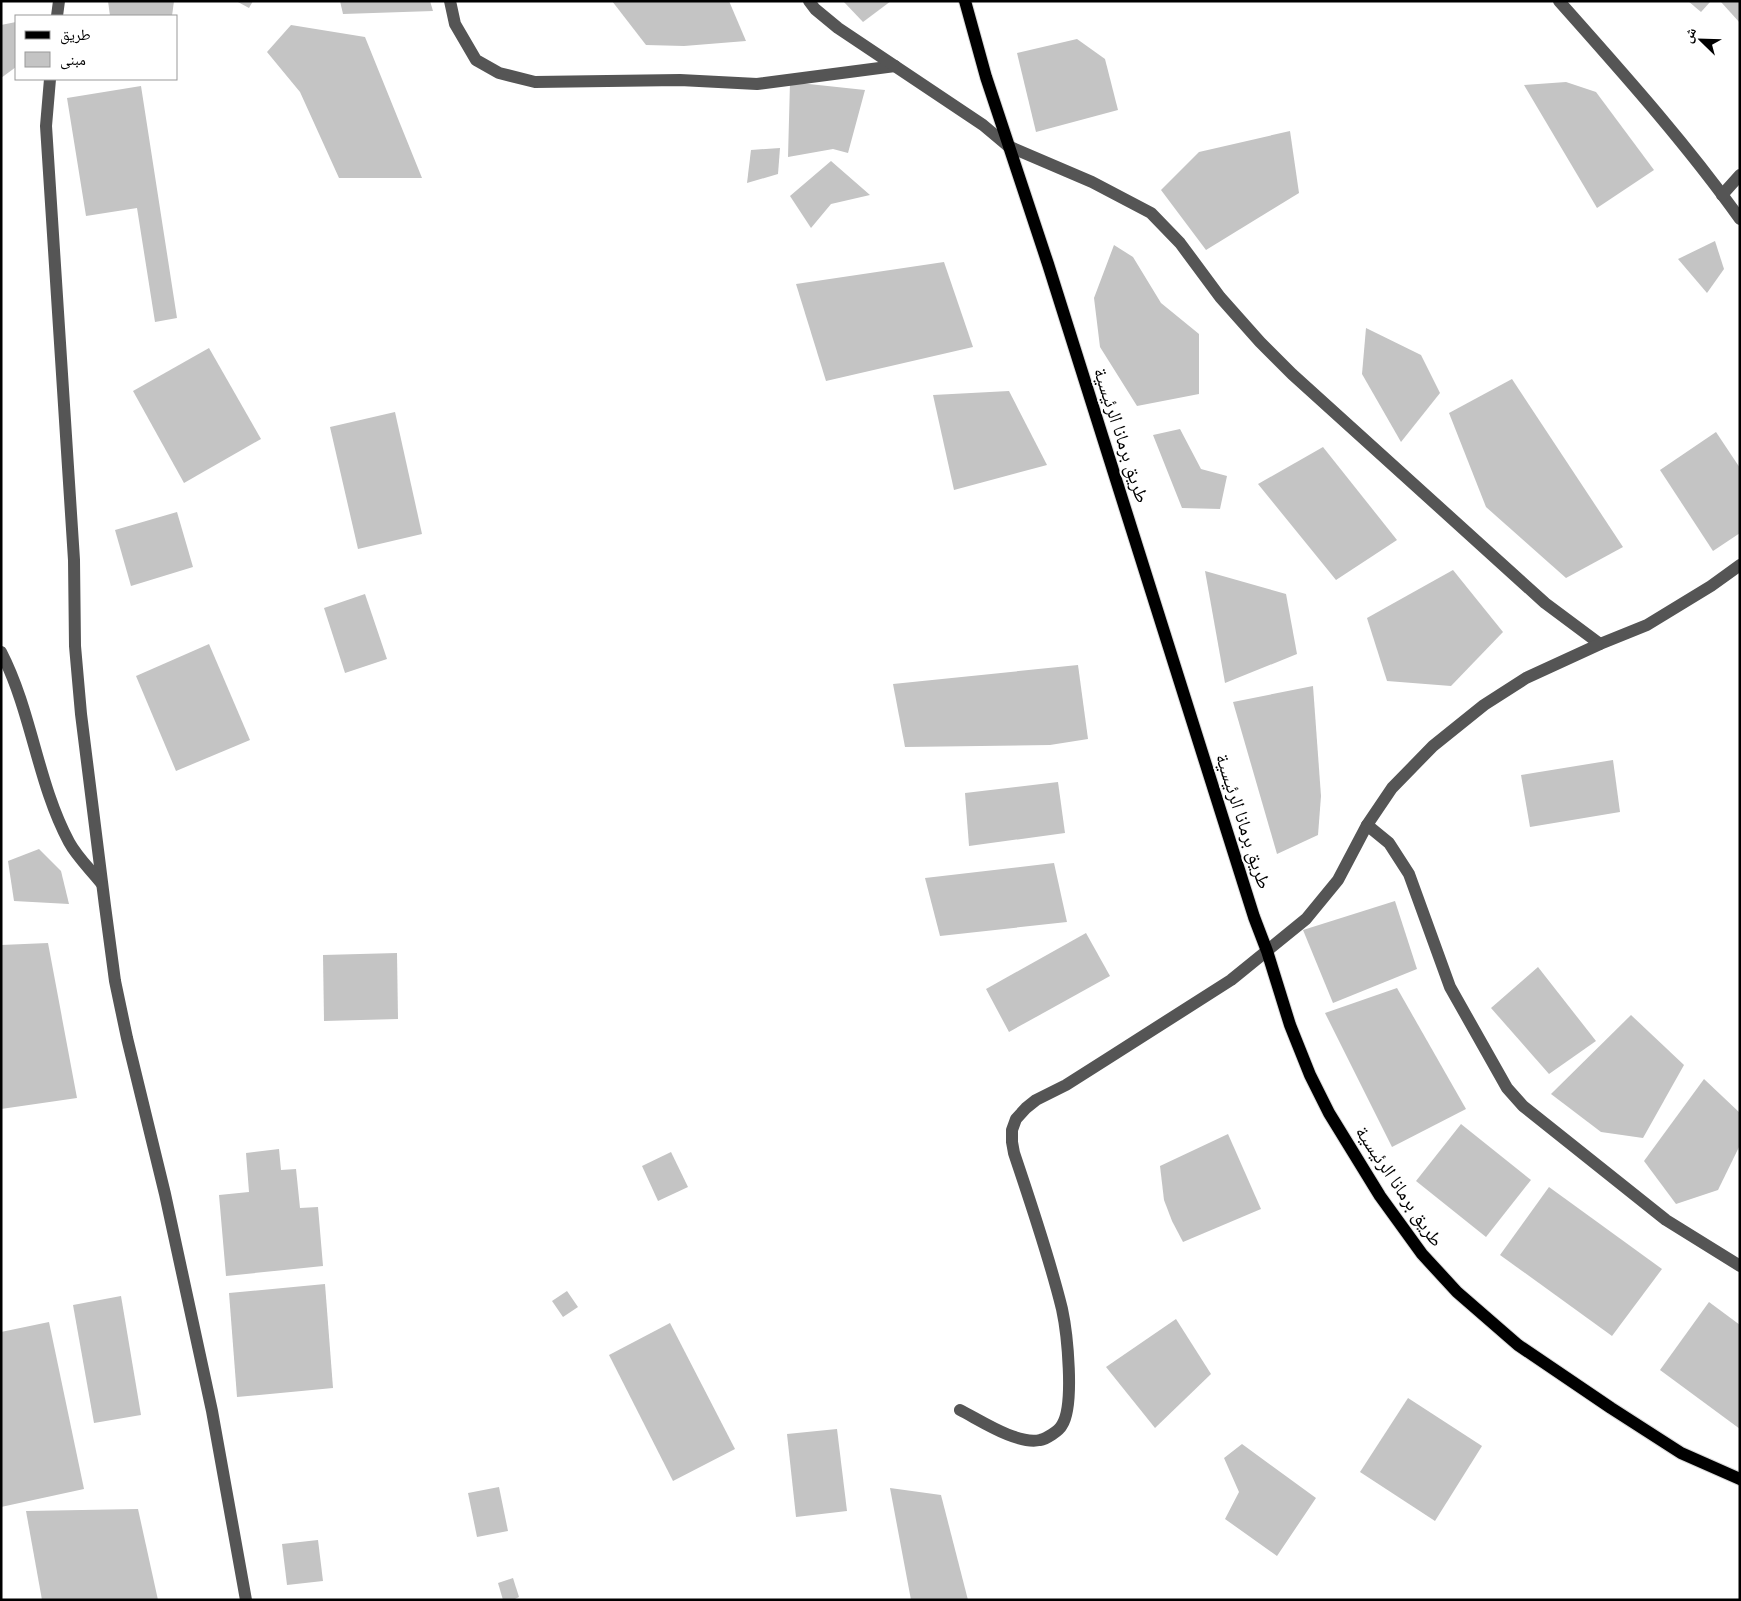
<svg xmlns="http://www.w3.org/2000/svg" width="1741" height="1601" viewBox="0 0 1741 1601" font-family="Karla,'Noto Naskh Arabic',sans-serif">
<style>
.building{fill:#c4c4c4}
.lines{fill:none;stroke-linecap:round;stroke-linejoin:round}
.major-casing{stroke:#dbdbdb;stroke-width:14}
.minor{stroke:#555;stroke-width:12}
.major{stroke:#000;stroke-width:12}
.labels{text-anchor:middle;stroke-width:4;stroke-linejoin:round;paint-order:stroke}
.street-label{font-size:19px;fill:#000;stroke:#fff}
</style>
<rect width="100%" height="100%" fill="#fff"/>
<!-- building -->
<g class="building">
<polygon points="108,1 174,1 172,16 110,16"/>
<polygon points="236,1 253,1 249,8"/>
<polygon points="340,1 430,1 433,11 343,14"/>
<polygon points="612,1 729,1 746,41 684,46 646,45"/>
<polygon points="843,1 891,1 863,22"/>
<polygon points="1688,1 1711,1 1701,12"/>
<polygon points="1723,1 1740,1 1740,23 1721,2"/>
<polygon points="16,22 16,67 1,78 1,25"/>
<polygon points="291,25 365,37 422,178 339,178 300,92 267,52"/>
<polygon points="1077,39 1105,59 1118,110 1036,132 1017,53"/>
<polygon points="790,82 865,90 848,153 833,149 788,157"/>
<polygon points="1566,82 1596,92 1654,170 1597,208 1524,85"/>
<polygon points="141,86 177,318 155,322 137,208 86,216 67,98"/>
<polygon points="1290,131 1299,193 1206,250 1161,190 1199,152"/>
<polygon points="780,148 778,174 747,183 751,150"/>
<polygon points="831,161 870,195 831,204 811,228 790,196"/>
<polygon points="1715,241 1724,269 1707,293 1678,259"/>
<polygon points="1114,245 1133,257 1161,303 1199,334 1199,394 1137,406 1100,347 1094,298"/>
<polygon points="944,262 973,347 826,381 796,284"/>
<polygon points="1366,328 1421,355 1440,393 1401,442 1362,374"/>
<polygon points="209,348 261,439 184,483 133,391"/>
<polygon points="1512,379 1623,547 1566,578 1486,507 1449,413"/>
<polygon points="1009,391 1047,465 954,490 933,395"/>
<polygon points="395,412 422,534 358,549 330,427"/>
<polygon points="1180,429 1201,469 1227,476 1220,509 1182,508 1153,435"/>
<polygon points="1716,432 1740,468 1740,533 1713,551 1660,470"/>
<polygon points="1323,447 1397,540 1336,580 1258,484"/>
<polygon points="177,512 193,567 131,586 115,530"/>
<polygon points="1453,570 1503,632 1451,686 1387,681 1367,618"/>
<polygon points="1205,571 1286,594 1297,654 1225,683"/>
<polygon points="365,594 387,659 345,673 324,608"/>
<polygon points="209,644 250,740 176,771 136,676"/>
<polygon points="1078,665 1088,739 1050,745 905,747 893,684"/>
<polygon points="1313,686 1321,796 1318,835 1277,854 1233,702"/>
<polygon points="1613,760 1620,812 1530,827 1521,775"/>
<polygon points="1058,782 1065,833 969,846 965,793"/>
<polygon points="39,849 61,871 69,904 14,901 8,861"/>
<polygon points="1054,863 1067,922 940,936 925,878"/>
<polygon points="1395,901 1417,969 1333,1003 1303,930"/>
<polygon points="1086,933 1110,976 1009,1032 986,989"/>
<polygon points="48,943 77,1098 1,1109 1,945"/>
<polygon points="397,953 398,1019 324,1021 323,955"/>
<polygon points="1538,967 1596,1041 1549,1074 1491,1008"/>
<polygon points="1397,988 1466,1109 1392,1147 1325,1013"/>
<polygon points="1631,1015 1684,1065 1643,1138 1601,1132 1551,1094"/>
<polygon points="1704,1079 1740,1113 1740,1145 1718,1190 1676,1204 1644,1161"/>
<polygon points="1461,1124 1531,1180 1486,1237 1416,1181"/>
<polygon points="1228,1134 1261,1209 1183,1242 1172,1221 1164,1200 1160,1166"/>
<polygon points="279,1149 281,1170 296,1169 300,1208 318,1207 323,1266 226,1276 219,1195 249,1192 246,1153"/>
<polygon points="671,1152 688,1187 658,1201 642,1166"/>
<polygon points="1549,1187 1662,1269 1612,1336 1500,1255"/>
<polygon points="325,1284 333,1388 237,1397 229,1293"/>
<polygon points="567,1291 578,1307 563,1317 552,1301"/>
<polygon points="121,1296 141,1415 94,1423 73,1305"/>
<polygon points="1709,1302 1740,1325 1740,1429 1660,1370"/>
<polygon points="1176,1319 1211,1374 1155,1428 1106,1367"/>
<polygon points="49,1322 84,1489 1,1507 1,1332"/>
<polygon points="670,1323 735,1449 673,1481 609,1355"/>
<polygon points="1408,1398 1482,1446 1435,1521 1360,1472"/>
<polygon points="837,1429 847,1511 796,1517 787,1434"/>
<polygon points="1242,1444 1316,1498 1277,1556 1225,1519 1239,1492 1224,1458"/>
<polygon points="499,1487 508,1531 477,1537 468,1493"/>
<polygon points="890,1488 941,1495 968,1600 911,1600"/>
<polygon points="138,1509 158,1600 42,1600 26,1511"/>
<polygon points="318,1540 323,1581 287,1585 282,1544"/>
<polygon points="513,1578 519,1597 513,1600 503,1600 498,1583"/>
</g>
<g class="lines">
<!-- major casing -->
<g class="major-casing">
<polyline id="major" points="965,1 986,77 1048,264 1254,917 1267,951 1290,1025 1310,1075 1329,1113 1380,1196 1422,1254 1457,1292 1518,1345 1611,1408 1681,1453 1740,1479"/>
</g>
<!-- minor -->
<g class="minor">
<polyline points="450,1 455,24 476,60 499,73 535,82 680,80 757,84 895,66"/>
<polyline points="809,1 815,9 838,28 983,125 1008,146 1092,182 1151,213 1180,243 1220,297 1260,342 1292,374 1545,603 1600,644"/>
<path d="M1559 1C1622 72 1685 142 1740 219"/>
<polyline points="57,16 59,1"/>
<polyline points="50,79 46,126 74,560 75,646 81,714 105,906 115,981 127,1038 165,1194 212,1411 246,1600"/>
<polyline points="1722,195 1740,175"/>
<path d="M1 652C32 712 37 782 69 842 77 857 91 870 102 884"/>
<polyline points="1367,825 1389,843 1409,874 1450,987 1507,1088 1523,1106 1666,1220 1740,1266"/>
<path d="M960 1410C980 1420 1017 1445 1040 1440 1046 1439 1059 1431 1062 1425 1075 1405 1067 1332 1062 1309 1049 1256 1031 1204 1014 1153L1012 1142V1130L1016 1119 1026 1108 1036 1100 1066 1085 1107 1059 1231 980 1306 919 1338 880 1367 825 1392 788 1433 746 1484 705 1526 678 1600 644 1647 625 1711 586 1740 565"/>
</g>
<!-- major -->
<use href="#major" class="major"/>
</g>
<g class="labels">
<!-- street labels -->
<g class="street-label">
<text transform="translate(1122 435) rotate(72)" y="7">طريق برمانا الرئيسية</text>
<text transform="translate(1244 821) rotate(72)" y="7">طريق برمانا الرئيسية</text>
<text transform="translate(1400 1186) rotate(56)" y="7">طريق برمانا الرئيسية</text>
</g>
</g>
<!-- border -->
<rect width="1741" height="1601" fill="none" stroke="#000000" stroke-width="5"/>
<!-- legend -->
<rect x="15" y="15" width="162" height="65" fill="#ffffff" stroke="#999999"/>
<rect x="25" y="31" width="25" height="8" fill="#000000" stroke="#999999"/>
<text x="60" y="40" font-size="15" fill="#000000">طريق</text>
<rect x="25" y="52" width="25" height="15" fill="#c4c4c4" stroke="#999999"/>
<text x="60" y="65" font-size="15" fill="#000000">مبنى</text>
<!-- north arrow -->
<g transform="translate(1701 40) rotate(293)" stroke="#ffffff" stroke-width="4" paint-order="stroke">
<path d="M0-4L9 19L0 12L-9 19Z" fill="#000000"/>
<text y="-8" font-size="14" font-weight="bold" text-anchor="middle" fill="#000000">ش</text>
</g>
</svg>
